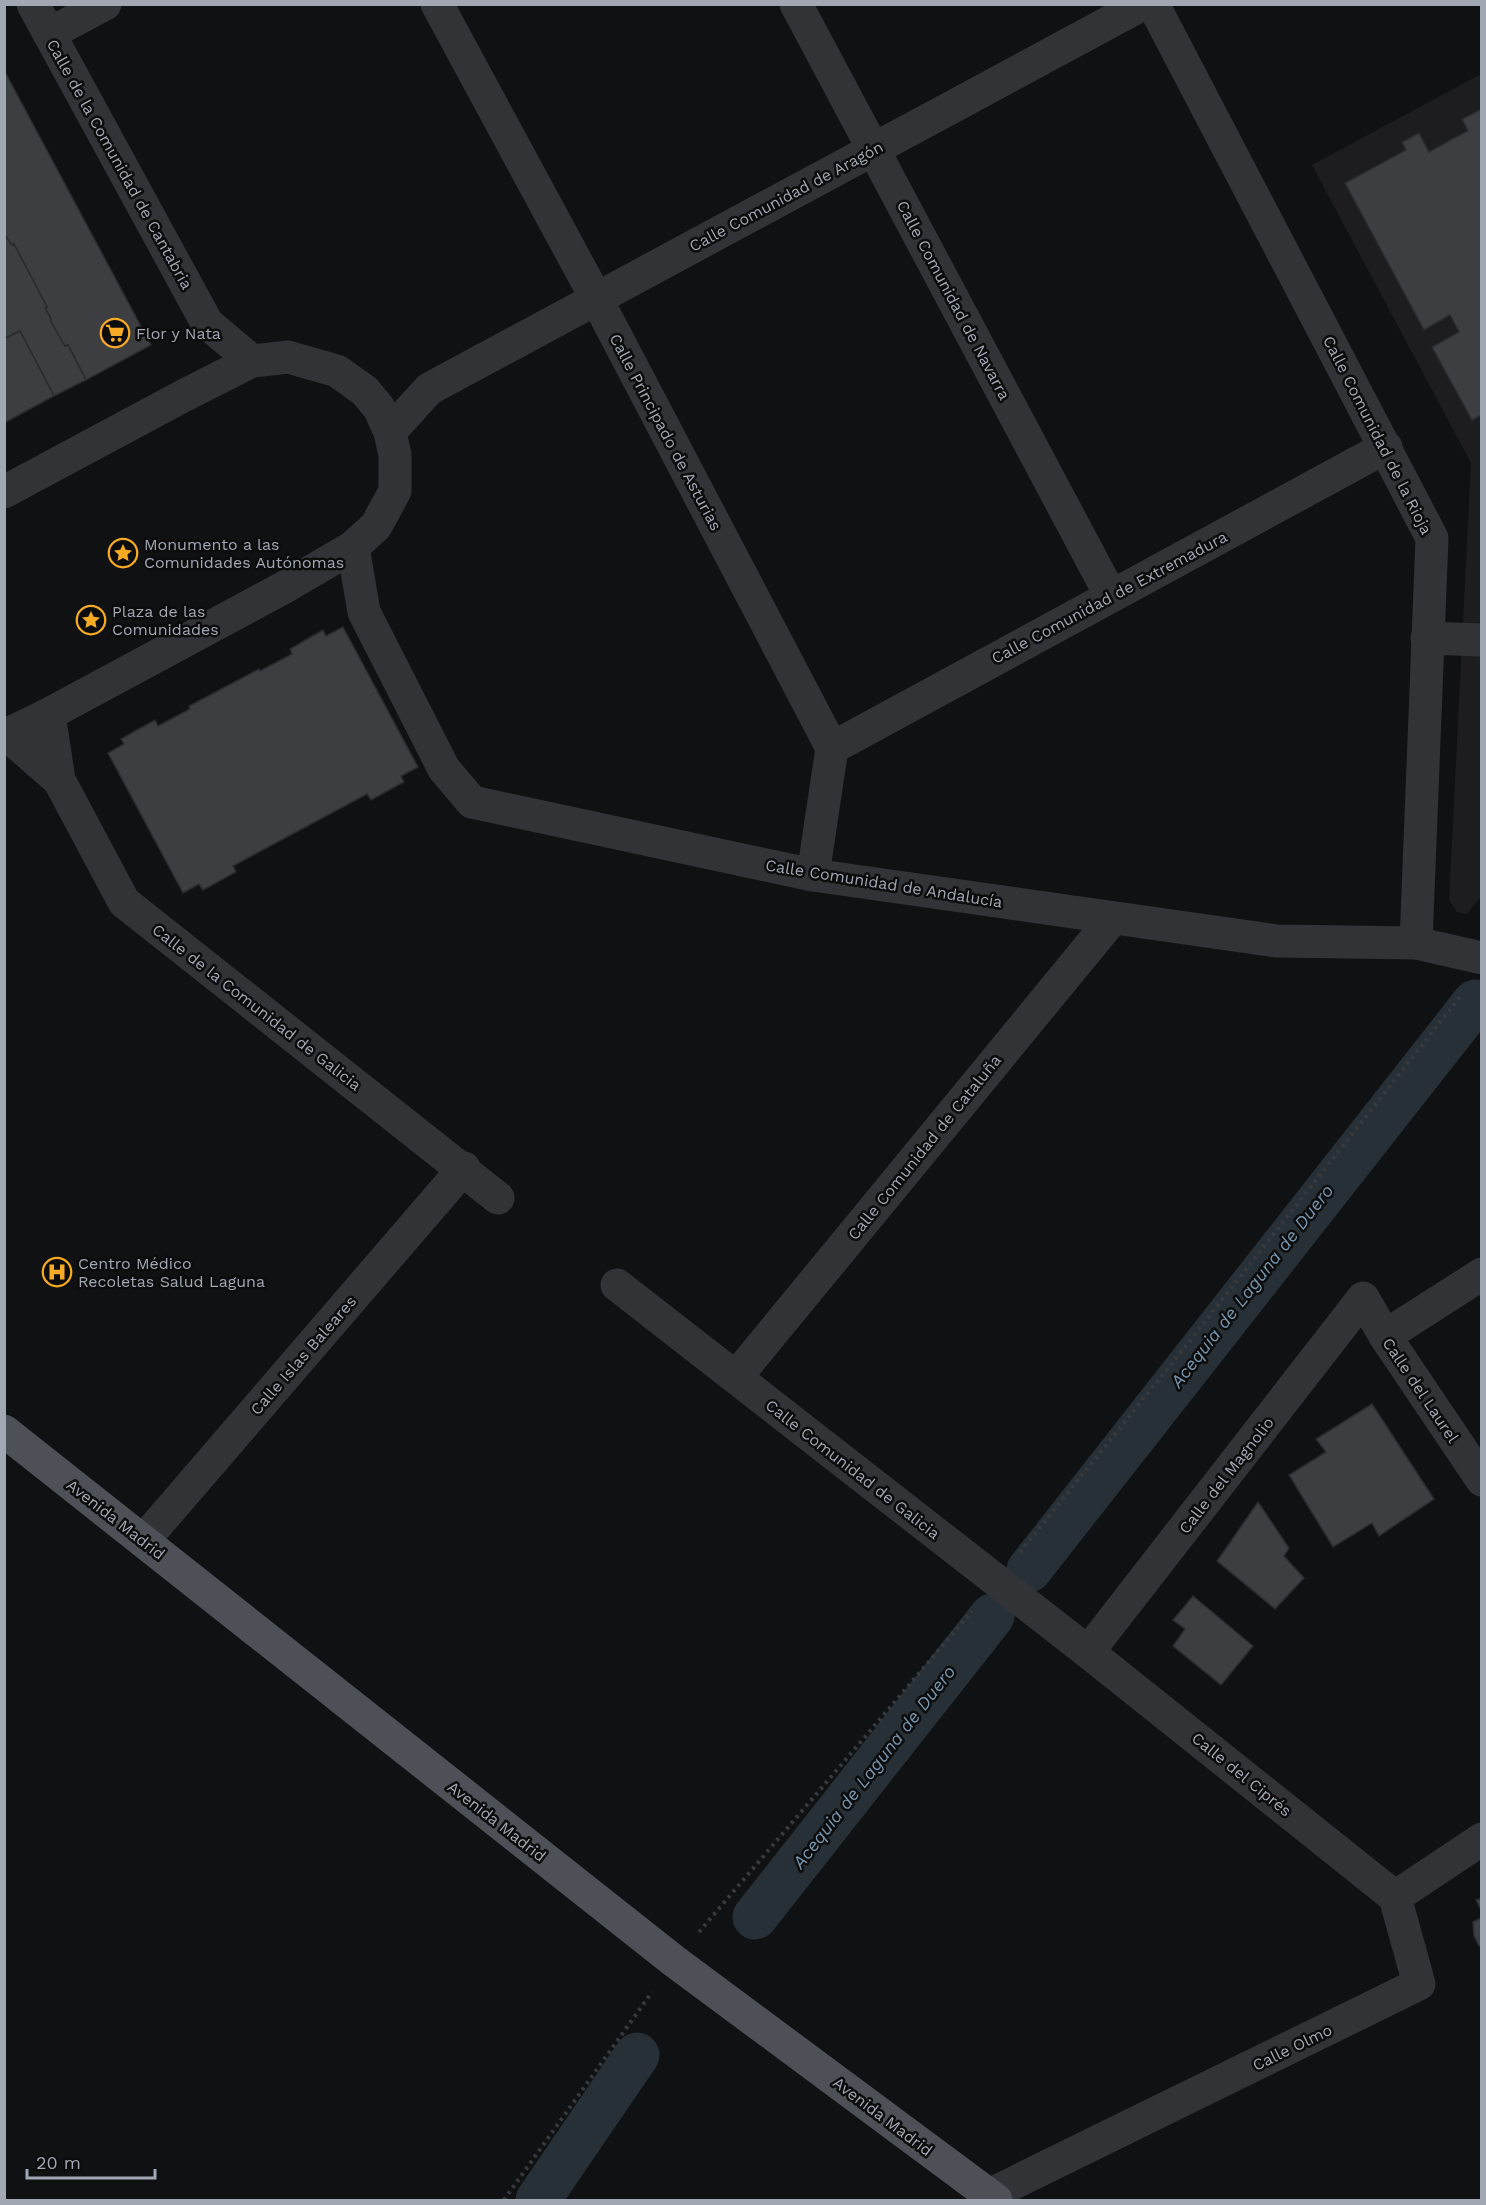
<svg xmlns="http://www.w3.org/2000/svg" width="1486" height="2205" viewBox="0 0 1486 2205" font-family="'Work Sans',sans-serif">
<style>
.built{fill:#1d1d1f}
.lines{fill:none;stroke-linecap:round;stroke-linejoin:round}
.canal{stroke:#273036;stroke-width:45}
.building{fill:#3c3e42;stroke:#2a2b2e;stroke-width:1.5}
.path{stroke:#373a3e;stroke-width:4;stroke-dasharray:3 4.5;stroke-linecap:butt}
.minor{stroke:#313337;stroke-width:33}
.major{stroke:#4d5056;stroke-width:33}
.labels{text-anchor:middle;stroke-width:5;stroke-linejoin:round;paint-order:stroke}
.street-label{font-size:16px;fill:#a1a7b3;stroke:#0c0c0d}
.poi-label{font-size:16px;fill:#a1a7b3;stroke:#0c0c0d;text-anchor:start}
.water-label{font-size:18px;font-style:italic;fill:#7697b0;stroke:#0c0c0d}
</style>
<rect width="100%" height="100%" fill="#101112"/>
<!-- built -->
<polygon class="built" points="1481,74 1482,895 1467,914 1457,912 1449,900 1471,463 1312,165"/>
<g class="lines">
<!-- canal -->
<g class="canal">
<polyline points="1029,1570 1475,1002"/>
<polyline points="755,1917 992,1616"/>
<polyline points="538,2200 637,2055"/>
</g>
</g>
<!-- building -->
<g class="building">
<polygon points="4,70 151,345 86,380 68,345 65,346 50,320 51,319 45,308 47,307 14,244 12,245 4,234"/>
<polygon points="1482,109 1482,415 1472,420 1432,347 1459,332 1450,315 1424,330 1345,183 1406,150 1402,142 1419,133 1429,152 1452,139 1468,131 1462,119"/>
<polygon points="4,234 12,245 14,244 47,307 45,308 51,319 50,320 65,346 68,345 86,380 54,396 20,331 4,339"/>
<polygon points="20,331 54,396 4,423 4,339"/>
<polygon points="343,627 418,767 401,776 404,782 371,800 367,794 233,866 236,872 203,890 199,884 183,893 108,753 124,744 121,739 135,731 155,720 158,726 190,709 189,706 259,669 260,671 292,654 290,649 309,638 323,630 326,636"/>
<polygon points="1372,1404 1434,1499 1379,1536 1372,1523 1333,1547 1289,1475 1326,1452 1316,1439"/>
<polygon points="1258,1502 1289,1548 1284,1556 1304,1578 1275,1609 1217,1561"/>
<polygon points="1193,1596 1253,1646 1221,1685 1173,1646 1185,1629 1173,1620"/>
<polygon points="1482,1898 1482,1912 1476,1900"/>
<polygon points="1482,1917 1482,1947 1479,1946 1474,1936 1473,1922"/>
</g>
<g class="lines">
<!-- path -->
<g class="path">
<polyline points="1020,1552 1177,1357 1463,993"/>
<polyline points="699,1932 972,1611"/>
<polyline points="504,2200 652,1992"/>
</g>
<!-- minor -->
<g class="minor">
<polyline points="33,4 207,323 252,361"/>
<polyline points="437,4 596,298 832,748 813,875"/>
<polyline points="796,4 1111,596"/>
<polyline points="1153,4 1432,538 1416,943"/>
<polyline points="49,34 105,4"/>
<polyline points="390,432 429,389 1143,4"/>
<polyline points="4,492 183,396 252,361 288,357 337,371 365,391 379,408 390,432 395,455 395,491 376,526 353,547 283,588 49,714 4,736"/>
<polyline points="353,547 364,612 444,769 472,802 813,875 1277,941 1416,943 1482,958"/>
<polyline points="1427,638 1482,640"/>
<polyline points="49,714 59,780 124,902 498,1198"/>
<polyline points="7,735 59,780"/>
<polyline points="832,748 1386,447"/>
<polyline points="617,1285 1088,1652 1395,1897"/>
<polyline points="1385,1336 1482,1274"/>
<polyline points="736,1377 1113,918"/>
<polyline points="143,1541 464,1168"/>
<polyline points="1088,1652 1363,1298 1385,1336 1482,1480"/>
<polyline points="989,2195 1419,1984 1395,1897 1482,1839"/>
</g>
<!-- major -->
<polyline class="major" points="4,1431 674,1961 996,2200"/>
</g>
<!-- icons -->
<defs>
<g id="supermarket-ring" transform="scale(1.5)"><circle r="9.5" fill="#0c0c0d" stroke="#f7aa24" stroke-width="1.5"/><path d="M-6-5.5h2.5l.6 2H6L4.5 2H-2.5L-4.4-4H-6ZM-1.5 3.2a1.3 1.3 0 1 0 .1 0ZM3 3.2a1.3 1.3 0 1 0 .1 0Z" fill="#f7aa24"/></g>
<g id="sight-ring" transform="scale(1.5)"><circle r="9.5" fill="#0c0c0d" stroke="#f7aa24" stroke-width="1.5"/><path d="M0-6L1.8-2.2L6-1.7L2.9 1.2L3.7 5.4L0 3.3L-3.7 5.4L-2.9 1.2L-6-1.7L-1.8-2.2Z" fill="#f7aa24"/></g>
<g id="hospital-ring" transform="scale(1.5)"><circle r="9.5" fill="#0c0c0d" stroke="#f7aa24" stroke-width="1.5"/><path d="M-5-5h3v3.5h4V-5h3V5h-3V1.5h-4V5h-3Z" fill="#f7aa24"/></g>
</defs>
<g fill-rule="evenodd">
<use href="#supermarket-ring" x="115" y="333"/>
<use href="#sight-ring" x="123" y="553"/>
<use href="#sight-ring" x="91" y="620"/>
<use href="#hospital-ring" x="57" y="1272"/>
</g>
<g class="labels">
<!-- street labels -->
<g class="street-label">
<text transform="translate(120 164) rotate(61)" y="6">Calle de la Comunidad de Cantabria</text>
<text transform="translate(786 196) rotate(-28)" y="6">Calle Comunidad de Aragón</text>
<text transform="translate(954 300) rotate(62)" y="6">Calle Comunidad de Navarra</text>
<text transform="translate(666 432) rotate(62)" y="6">Calle Principado de Asturias</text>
<text transform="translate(1378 435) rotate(63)" y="6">Calle Comunidad de la Rioja</text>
<text transform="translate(1109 597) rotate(-28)" y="6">Calle Comunidad de Extremadura</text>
<text transform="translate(884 883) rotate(9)" y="6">Calle Comunidad de Andalucía</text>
<text transform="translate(257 1007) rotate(38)" y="6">Calle de la Comunidad de Galicia</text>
<text transform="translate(924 1147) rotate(-51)" y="6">Calle Comunidad de Cataluña</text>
<text transform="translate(303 1355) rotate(-49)" y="6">Calle Islas Baleares</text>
<text transform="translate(1421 1390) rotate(56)" y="6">Calle del Laurel</text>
<text transform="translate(853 1469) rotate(38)" y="6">Calle Comunidad de Galicia</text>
<text transform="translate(1226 1475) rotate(-52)" y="6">Calle del Magnolio</text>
<text transform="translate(116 1519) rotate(38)" y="6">Avenida Madrid</text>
<text transform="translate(1242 1774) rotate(39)" y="6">Calle del Ciprés</text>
<text transform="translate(497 1821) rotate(38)" y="6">Avenida Madrid</text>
<text transform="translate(1292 2047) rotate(-26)" y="6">Calle Olmo</text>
<text transform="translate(883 2116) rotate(37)" y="6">Avenida Madrid</text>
</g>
<!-- poi labels -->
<g class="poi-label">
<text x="136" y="339">Flor y Nata</text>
<text x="144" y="550">Monumento a las<tspan x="144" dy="18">Comunidades Autónomas</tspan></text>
<text x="112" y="617">Plaza de las<tspan x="112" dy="18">Comunidades</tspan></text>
<text x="78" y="1269">Centro Médico<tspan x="78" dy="18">Recoletas Salud Laguna</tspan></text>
</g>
<!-- water labels -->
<g class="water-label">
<text transform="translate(1252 1286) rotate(-52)" y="6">Acequia de Laguna de Duero</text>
<text transform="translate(874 1767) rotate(-52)" y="6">Acequia de Laguna de Duero</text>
</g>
</g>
<!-- border -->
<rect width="1486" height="2205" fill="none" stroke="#a1a7b3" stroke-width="12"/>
<!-- scale -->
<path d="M27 2169v9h128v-9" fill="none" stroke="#a1a7b3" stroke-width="3"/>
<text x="36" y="2169" font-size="18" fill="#a1a7b3" stroke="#0c0c0d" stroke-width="4.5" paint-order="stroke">20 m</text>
</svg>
